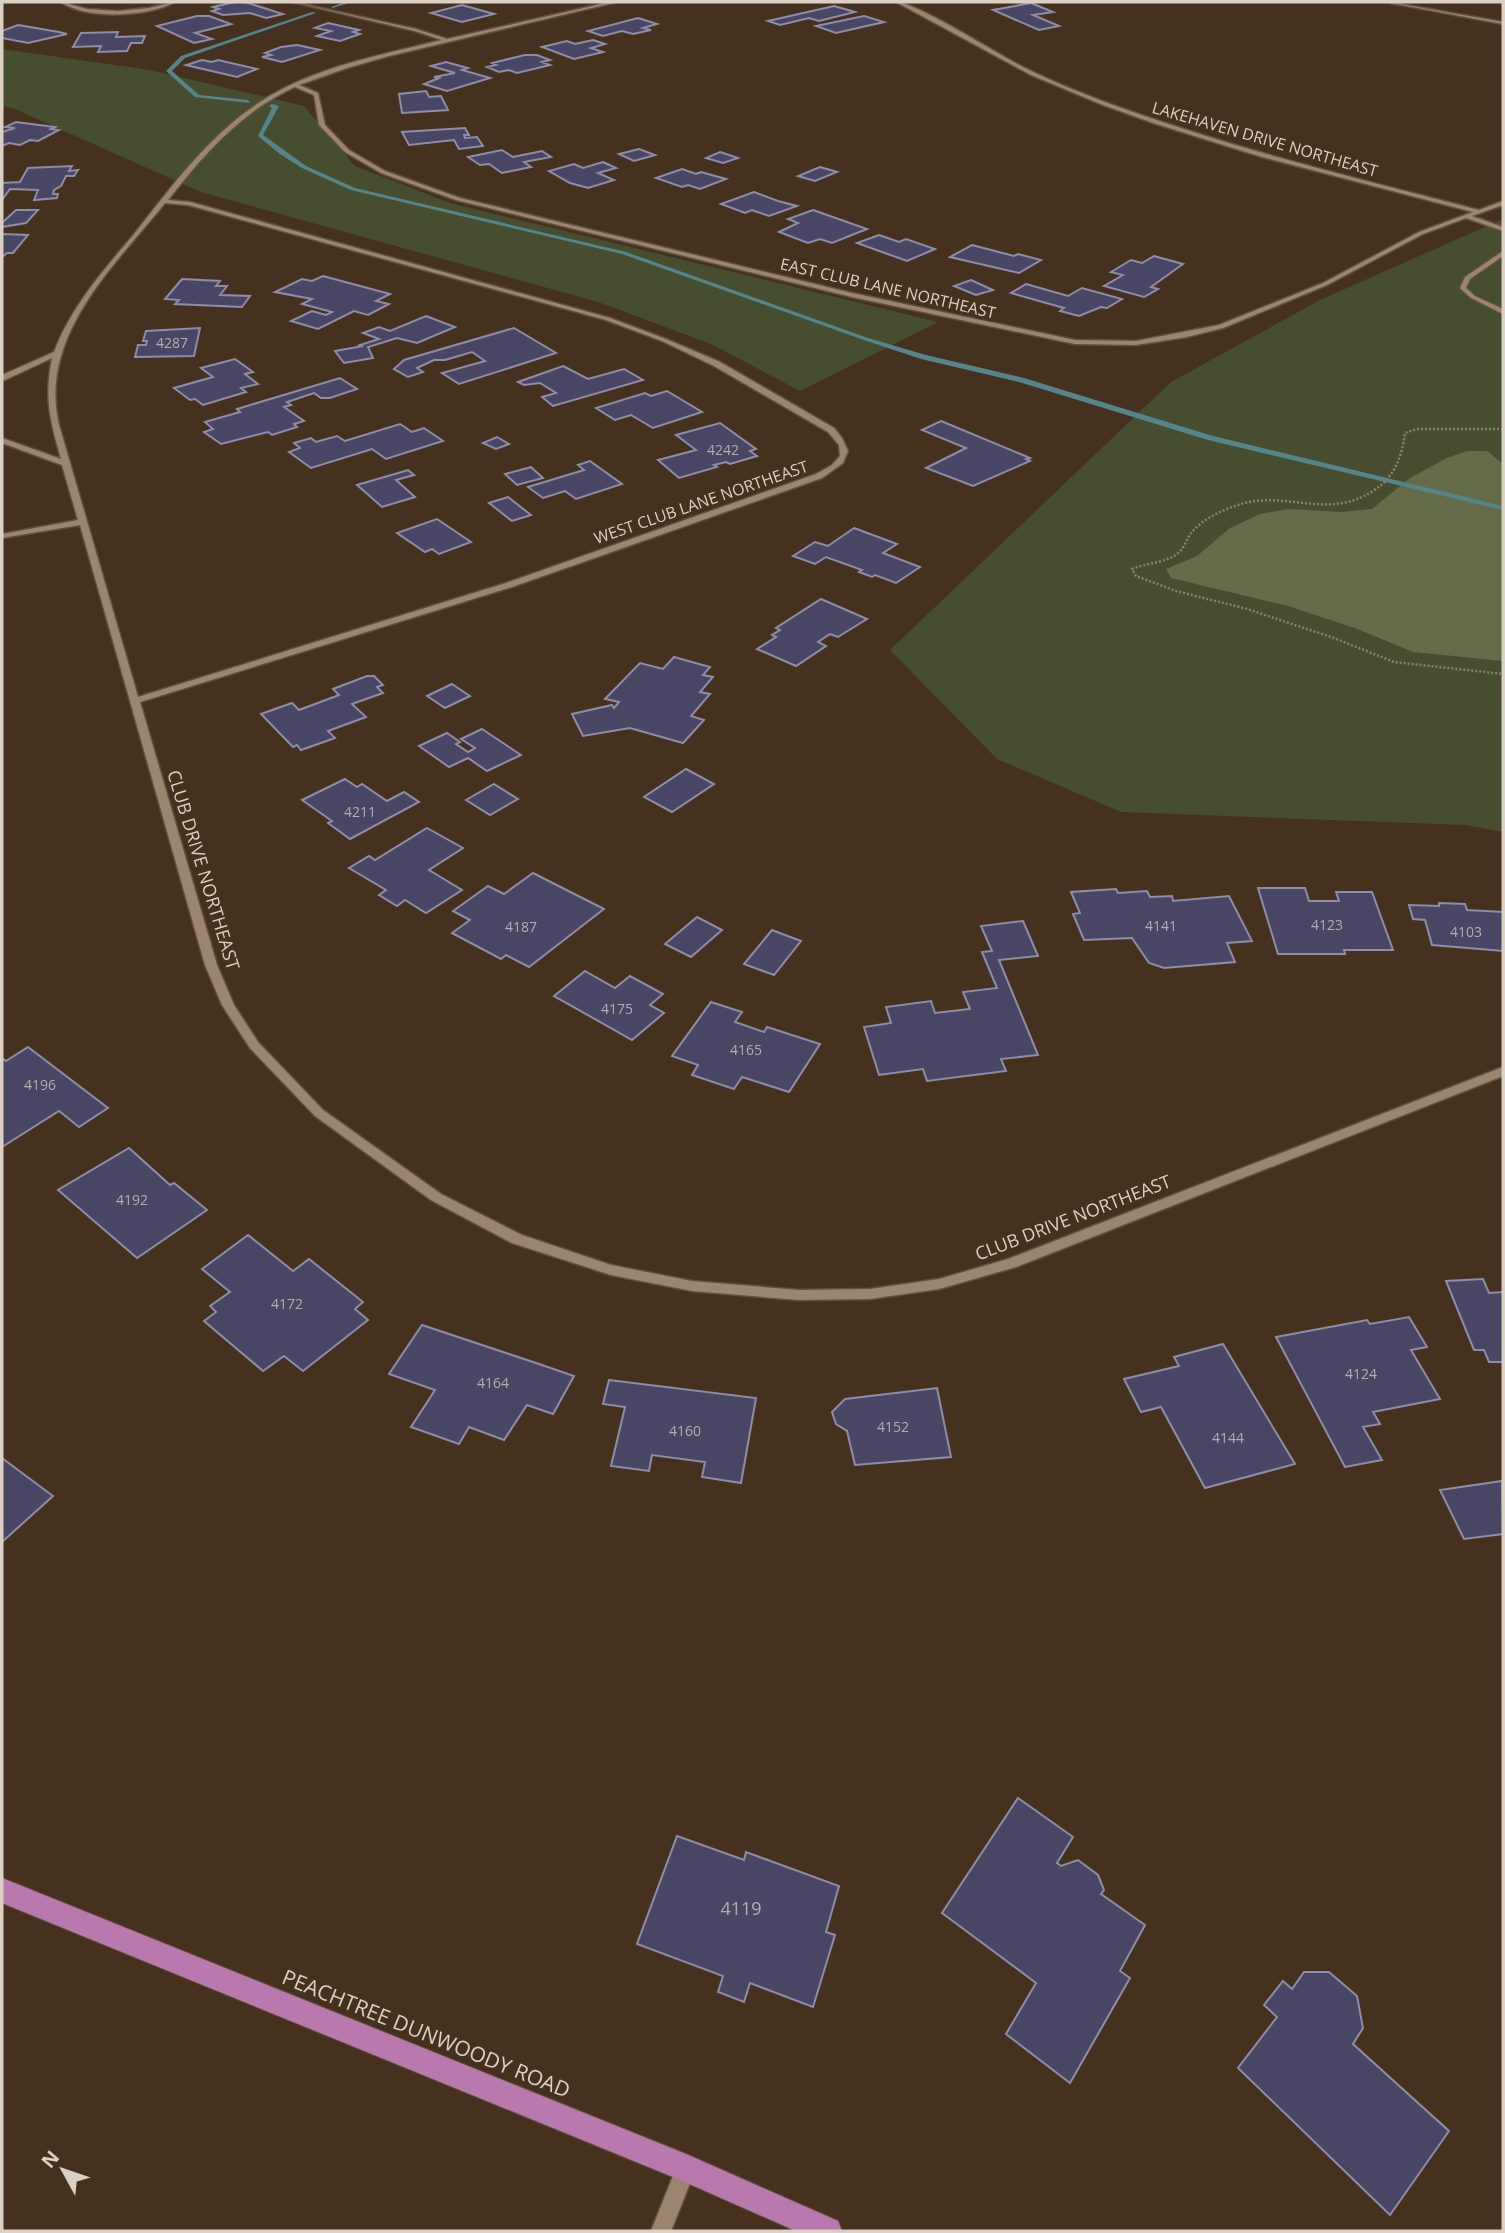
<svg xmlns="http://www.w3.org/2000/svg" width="1505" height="2233" viewBox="0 0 1505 2233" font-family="'Open Sans',sans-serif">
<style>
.green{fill:#474e2f}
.forest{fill:#646c4a}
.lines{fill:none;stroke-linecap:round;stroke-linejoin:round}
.stream{fill:#55858a;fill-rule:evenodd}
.building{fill:#494665;stroke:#8e8ca9;stroke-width:2}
.minor-casing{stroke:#60503e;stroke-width:3}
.major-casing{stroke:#60503e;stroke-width:2}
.path{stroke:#8f7e6e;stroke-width:2.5;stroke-dasharray:2 2;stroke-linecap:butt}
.minor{fill:#9c856e;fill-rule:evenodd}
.major{fill:#b879af;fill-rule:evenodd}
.labels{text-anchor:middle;stroke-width:7;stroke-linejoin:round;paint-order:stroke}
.number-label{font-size:14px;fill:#b7adac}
.far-street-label{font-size:16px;fill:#dccfc3;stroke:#45311d}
.street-label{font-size:18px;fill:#dccfc3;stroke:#45311d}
.near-number-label{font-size:18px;fill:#b7adac}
.near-street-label{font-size:21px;fill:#dccfc3;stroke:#45311d}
</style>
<rect width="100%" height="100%" fill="#45311d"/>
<!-- green -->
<g class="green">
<polygon points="2,49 150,70 304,106 355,166 450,203 938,322 800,391 711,344 598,302 201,192 15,109 2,106"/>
<polygon points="1503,219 1503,832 1465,825 1121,812 997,759 890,650 1171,382 1322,299"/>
</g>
<!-- forest -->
<polygon class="forest" points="1467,451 1487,451 1503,464 1503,661 1413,652 1355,628 1288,606 1171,578 1166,569 1197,556 1230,528 1260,514 1289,509 1342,512 1372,509 1410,478 1447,458"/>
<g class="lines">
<!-- stream -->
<g class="stream">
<polygon points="345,2 351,2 333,8 331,7"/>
<polygon points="312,12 316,13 185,58 172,71 199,95 248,100 250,103 195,97 166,71 181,56"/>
<polygon points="272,104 279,106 263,135 306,166 355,188 626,252 868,338 926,355 1024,378 1213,436 1503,506 1503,510 1208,440 1019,382 921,359 864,340 622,254 351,190 302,168 280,154 258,136 272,108 269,106"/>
</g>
</g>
<!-- building -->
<g class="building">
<polygon points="235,2 245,2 283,14 266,18 250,13 223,15 212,11 219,9 213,7"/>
<polygon points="1031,3 1053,12 1033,15 1059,26 1039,30 993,10"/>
<polygon points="462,5 494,14 462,22 431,13"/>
<polygon points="834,6 855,12 819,21 809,18 780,25 768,21"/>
<polygon points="197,16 209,16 231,24 195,33 212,39 194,43 157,26"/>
<polygon points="864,16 884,22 836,33 816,26"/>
<polygon points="638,18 657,24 643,28 651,30 633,34 622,31 603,36 588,31"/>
<polygon points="328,23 359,30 353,32 360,34 340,41 317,36 331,31 315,28"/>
<polygon points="18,25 59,32 67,34 28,43 2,38 2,31"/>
<polygon points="118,32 116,37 145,36 142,43 131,43 127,51 98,52 101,46 73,47 81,33"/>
<polygon points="593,40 605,44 591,48 603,52 574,59 542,47 567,41 575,44"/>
<polygon points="297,45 320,50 282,62 262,57 271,55 265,53 281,47"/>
<polygon points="525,55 537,55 550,60 542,62 550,65 517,73 509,70 499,72 487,67 496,65 492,63"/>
<polygon points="202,60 212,62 218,60 257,69 237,77 186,65"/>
<polygon points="446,62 468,68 462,70 490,78 447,91 424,84 439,78 434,77 455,73 431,66"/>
<polygon points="426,91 429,97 441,96 448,110 402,113 399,94"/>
<polygon points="16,122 55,127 51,129 59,130 38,141 30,140 20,145 9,143 2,146 2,132 15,128 5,127"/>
<polygon points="465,128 469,135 464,135 465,138 477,137 483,146 459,149 454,140 409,145 402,132"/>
<polygon points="639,149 655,155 634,161 619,154"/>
<polygon points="502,150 513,157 542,151 551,157 524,162 531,167 502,173 489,164 480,165 468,157"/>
<polygon points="720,152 738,158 723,163 706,158"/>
<polygon points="603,162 616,168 598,173 614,180 588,188 570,183 549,171 574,164 583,168"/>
<polygon points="72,166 69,171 78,170 74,176 66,176 61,186 54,190 53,194 58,194 57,198 34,200 38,190 10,189 2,200 2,183 20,182 28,168"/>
<polygon points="820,167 837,172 815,181 798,176"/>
<polygon points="682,169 696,174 701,172 726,179 700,189 688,185 682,187 656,178"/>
<polygon points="754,192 778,201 797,206 769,216 752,210 745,213 721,204"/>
<polygon points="16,210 38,210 26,223 2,227 2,223"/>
<polygon points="813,210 867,229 832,243 820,239 808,243 779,232 798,223 788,219"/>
<polygon points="2,234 28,235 13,253 7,253 2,257"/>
<polygon points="879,235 899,242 906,239 935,249 907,261 857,243"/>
<polygon points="972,245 1014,256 1018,254 1041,260 1019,273 950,257"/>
<polygon points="1154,256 1183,264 1151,287 1158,289 1144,297 1104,286 1123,275 1111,272 1131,260 1142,263"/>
<polygon points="323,276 390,294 376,301 389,304 368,315 354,311 318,329 291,321 312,311 326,315 332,312 302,304 312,299 275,292 302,279 312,281"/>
<polygon points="182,279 220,281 216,286 227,286 220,295 250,296 242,307 175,304 179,300 165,299"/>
<polygon points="971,280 993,290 976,295 954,286"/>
<polygon points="1026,284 1068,296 1082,288 1122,299 1107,308 1101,307 1079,316 1060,311 1064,308 1011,293"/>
<polygon points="426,316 455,327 417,343 397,338 368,347 373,358 344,363 335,351 363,346 360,345 379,339 363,333 379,327 390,331"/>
<polygon points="200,328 194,356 135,357 138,345 146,345 147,341 143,341 146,331"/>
<polygon points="514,328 556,353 459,384 442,373 485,361 472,352 445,360 434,360 417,368 423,372 408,377 394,369 404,360"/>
<polygon points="235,359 253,372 245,374 258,384 241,388 246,392 203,405 195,399 190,400 174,388 213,377 201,368"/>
<polygon points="563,366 588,379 624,369 643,380 553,406 542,397 556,393 540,383 524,385 518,382"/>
<polygon points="340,378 357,389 330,398 321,398 314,393 287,402 291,405 284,407 304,421 294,424 297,427 272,435 268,432 221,444 204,432 213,429 205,422 240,412 237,409"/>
<polygon points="667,391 702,412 653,428 631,415 615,420 596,408 645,393 651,396"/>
<polygon points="941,421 1030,458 1026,459 1030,461 973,486 926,468 966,448 922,430"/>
<polygon points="720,423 756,449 750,451 757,456 730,464 726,462 714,465 717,467 679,478 658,460 696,450 676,435"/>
<polygon points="400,424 412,432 424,428 443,441 386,459 372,449 311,468 289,452 300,448 294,443 311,438 316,442 337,436 345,441"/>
<polygon points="497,437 509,444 496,449 483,443"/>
<polygon points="590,461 622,484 576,499 565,491 543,498 528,487 584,470 578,465"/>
<polygon points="531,467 543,478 517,485 505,474"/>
<polygon points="408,470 414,475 396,480 415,497 382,507 357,485"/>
<polygon points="508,497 531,515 512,521 489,503"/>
<polygon points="437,519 471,542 439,554 432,549 425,552 397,533"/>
<polygon points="854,528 897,544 883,553 920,567 896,583 875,575 872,577 859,572 862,570 826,557 815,564 793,556 815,542 828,546"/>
<polygon points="821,599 867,619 838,637 830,634 818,642 826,646 796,666 757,649 776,637 772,635 780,630 776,628"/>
<polygon points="674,657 710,667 703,675 713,677 700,692 710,694 691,716 704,720 683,743 630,728 583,736 572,714 612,705 614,708 619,702 605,699 640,663 663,669"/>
<polygon points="367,676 374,676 383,685 377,687 383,693 352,704 366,717 328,731 335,738 301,750 297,745 293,747 261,714 292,703 299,710 339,695 333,689"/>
<polygon points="452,684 470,696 445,708 427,696"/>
<polygon points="482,729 521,755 487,771 468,758 449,767 419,746 447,733 460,742 456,744 468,752 475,748 461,739"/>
<polygon points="686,769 714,784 672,812 644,797"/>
<polygon points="345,779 357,787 362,784 387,801 404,792 419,802 350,839 328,823 332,821 302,800"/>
<polygon points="494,784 518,799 490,815 466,800"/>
<polygon points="427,828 463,848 429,870 462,890 426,913 405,900 397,906 379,895 386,890 349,868 369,856 375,860"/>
<polygon points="533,873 604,909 529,967 506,955 501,959 452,933 470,920 453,911 488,886 504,894"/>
<polygon points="1258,888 1305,888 1309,901 1339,901 1336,892 1372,892 1393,950 1344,950 1345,954 1278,954"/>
<polygon points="1116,889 1118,893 1147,891 1150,897 1172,896 1173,901 1229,896 1252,941 1227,943 1235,962 1164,968 1149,963 1132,938 1084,940 1073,914 1080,913 1071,892"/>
<polygon points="1439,903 1465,904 1467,910 1503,912 1503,951 1432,945 1425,920 1413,919 1409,905 1439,906"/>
<polygon points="697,917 722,930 691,957 665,944"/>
<polygon points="1023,921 1038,956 999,960 1038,1055 1001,1059 1006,1071 927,1081 923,1069 879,1075 864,1027 891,1023 886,1007 931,1001 935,1013 970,1009 963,992 997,988 982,952 992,951 981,926"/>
<polygon points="772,930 801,941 774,975 744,964"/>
<polygon points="585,971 615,988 630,976 663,994 650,1005 664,1013 632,1040 554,996"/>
<polygon points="711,1002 742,1012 735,1022 764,1032 767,1027 820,1044 789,1092 742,1077 734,1089 692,1075 698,1065 672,1056"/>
<polygon points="28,1047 108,1108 79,1127 59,1111 2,1147 2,1058 6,1061"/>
<polygon points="129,1148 170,1185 174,1183 207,1210 137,1258 58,1190"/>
<polygon points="248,1235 293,1271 309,1259 363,1302 355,1309 368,1320 303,1371 284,1356 263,1371 204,1321 216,1312 210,1306 230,1292 202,1269"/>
<polygon points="1483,1279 1489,1293 1503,1292 1503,1362 1489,1362 1484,1350 1474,1350 1446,1281"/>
<polygon points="1409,1317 1427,1347 1411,1350 1440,1399 1373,1412 1380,1424 1363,1427 1382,1460 1345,1467 1276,1337 1367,1320 1370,1324"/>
<polygon points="422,1325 539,1364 574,1376 553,1414 527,1405 504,1440 469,1427 459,1444 411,1427 435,1390 389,1374"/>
<polygon points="1223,1344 1295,1464 1205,1488 1161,1407 1141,1412 1124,1379 1179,1366 1174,1357"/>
<polygon points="609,1380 756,1398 741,1483 702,1477 705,1462 652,1455 649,1471 611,1466 625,1407 603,1404"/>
<polygon points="937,1388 951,1457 855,1465 847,1431 836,1424 832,1412 845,1399"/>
<polygon points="2,1458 53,1496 2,1542"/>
<polygon points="1502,1481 1503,1534 1464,1539 1440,1490"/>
<polygon points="1018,1798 1073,1837 1057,1863 1061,1866 1078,1860 1098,1875 1104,1890 1101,1894 1145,1925 1120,1971 1130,1978 1070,2083 1006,2034 1036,1983 942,1913"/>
<polygon points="677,1836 744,1860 746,1852 839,1886 826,1932 835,1935 813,2007 750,1983 744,2002 718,1992 723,1976 637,1944"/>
<polygon points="1304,1972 1329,1972 1357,1996 1363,2028 1353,2044 1449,2131 1390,2215 1238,2068 1277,2017 1264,2005 1283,1981 1292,1989"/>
</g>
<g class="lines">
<!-- minor casing -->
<g class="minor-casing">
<g id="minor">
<path d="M61 2 87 9 118 11 149 8 175 2C148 17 87 20 61 2Z"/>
<path d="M293 2 416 29 447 39 610 2H617L389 56 347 68 299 85 318 93 325 125 349 150 385 171 460 198 852 293 1075 340 1136 341 1219 325 1323 283 1419 232 1473 212 1262 157 1156 124 1103 105 1031 75 896 2C916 2 999 55 1023 67 1073 92 1128 111 1181 128 1279 160 1379 184 1479 210L1503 201V205L1472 216 1503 227V231L1466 218 1423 234 1327 285 1223 328 1187 337 1136 345 1075 344 852 297 456 200 381 173 345 152 319 125 314 95 295 87C242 111 203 155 168 200L190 202 610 318 666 339 720 362 834 428 842 438 848 451 843 463 822 478 512 587 140 702 217 965 234 1005 258 1042 323 1110 441 1194 522 1235 611 1265 692 1281 799 1290 870 1289 939 1279 1008 1259 1503 1067V1076L1016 1267 939 1289 870 1299 799 1300 692 1291 611 1275 512 1243 431 1200 315 1116 250 1048 222 1005 205 965 80 525 2 538V534L78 520 62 465 2 443V438L61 459C50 420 44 399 52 358L5 380H2V375L54 352C72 305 104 270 135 233 172 186 209 135 260 102 313 67 381 55 442 40L415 31ZM165 203 188 205 606 320 662 341 714 366 828 432 839 445 840 456 832 465 816 474 506 583 138 697 59 425C38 336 114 266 165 203Z"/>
<polygon points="1389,2 1503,22 1503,24 1391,3"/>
<polygon points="1503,251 1503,256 1470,279 1466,288 1475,296 1503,309 1503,314 1471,298 1460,288 1465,277"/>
<polygon points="686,2158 693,2161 696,2168 671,2231 651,2231 679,2161"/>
</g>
</g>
<!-- major casing -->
<g class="major-casing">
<polygon id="major" points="2,1878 686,2154 838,2221 842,2231 796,2231 678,2179 2,1903"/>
</g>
<!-- path -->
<path class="path" d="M1503 429H1417L1405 433C1402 457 1394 478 1373 491 1326 521 1285 489 1238 505 1222 510 1203 519 1192 532 1186 539 1185 548 1177 554 1165 563 1146 563 1132 569L1136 576 1176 591 1247 609 1334 638 1394 662 1503 674"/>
<!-- minor -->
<use href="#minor" class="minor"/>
<!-- major -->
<use href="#major" class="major"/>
</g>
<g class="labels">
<!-- number labels -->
<g class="number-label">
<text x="172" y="348">4287</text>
<text x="723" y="455">4242</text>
<text x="360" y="817">4211</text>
<text x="1327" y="930">4123</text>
<text x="1161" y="931">4141</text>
<text x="521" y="932">4187</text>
<text x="1466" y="937">4103</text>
<text x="617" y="1014">4175</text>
<text x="746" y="1055">4165</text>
<text x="40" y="1090">4196</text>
<text x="132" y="1205">4192</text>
<text x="287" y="1309">4172</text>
<text x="1361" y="1379">4124</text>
<text x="493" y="1388">4164</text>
<text x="893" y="1432">4152</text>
<text x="685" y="1436">4160</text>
<text x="1228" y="1443">4144</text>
</g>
<!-- far-street labels -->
<g class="far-street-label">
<text transform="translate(1265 139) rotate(16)" y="6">LAKEHAVEN DRIVE NORTHEAST</text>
<text transform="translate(888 288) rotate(13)" y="6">EAST CLUB LANE NORTHEAST</text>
<text transform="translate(701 502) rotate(-19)" y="6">WEST CLUB LANE NORTHEAST</text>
</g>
<!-- street labels -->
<g class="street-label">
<text transform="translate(203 870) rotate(73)" y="6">CLUB DRIVE NORTHEAST</text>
<text transform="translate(1073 1218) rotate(-21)" y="6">CLUB DRIVE NORTHEAST</text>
</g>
<!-- near-number labels -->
<g class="near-number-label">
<text x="741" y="1915">4119</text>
</g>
<!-- near-street labels -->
<g class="near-street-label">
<text transform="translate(426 2034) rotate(22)" y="7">PEACHTREE DUNWOODY ROAD</text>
</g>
</g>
<!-- border -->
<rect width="1505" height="2233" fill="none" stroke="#dccfc3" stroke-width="7"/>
<!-- north arrow -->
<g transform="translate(63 2170) rotate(310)" stroke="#45311d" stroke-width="5" paint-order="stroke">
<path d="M0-5L12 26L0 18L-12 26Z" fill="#dccfc3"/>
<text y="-10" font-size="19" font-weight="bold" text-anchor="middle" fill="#dccfc3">N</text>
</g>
</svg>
